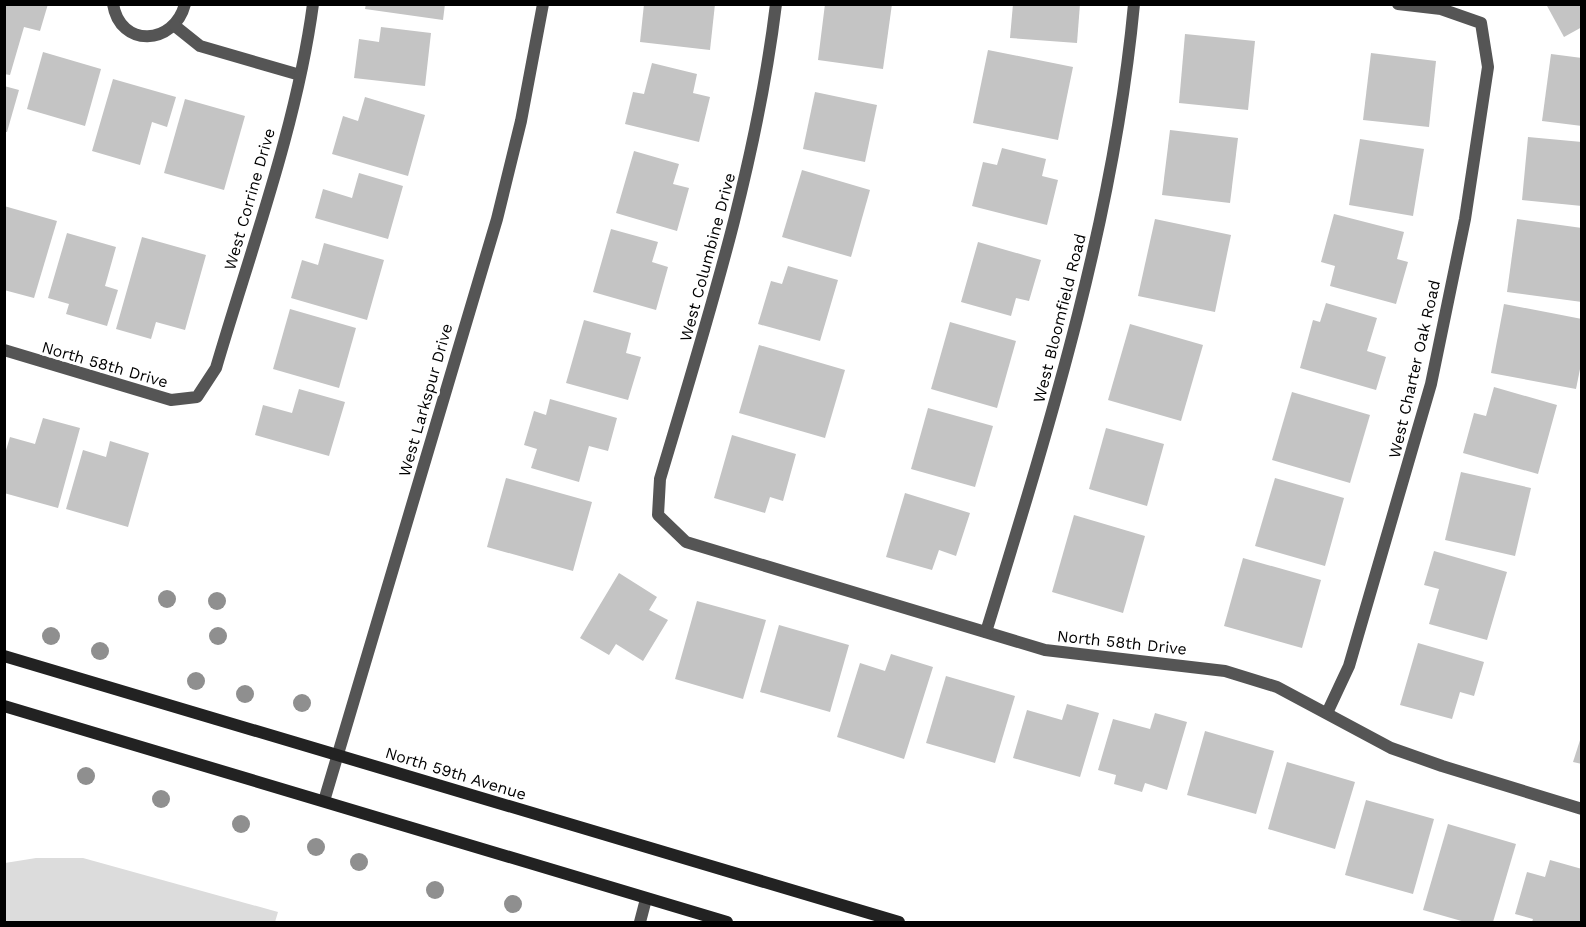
<svg xmlns="http://www.w3.org/2000/svg" width="1586" height="927" viewBox="0 0 1586 927" font-family="'Work Sans',sans-serif">
<style>
.green{fill:#dcdcdc}
.building{fill:#c4c4c4}
.lines{fill:none;stroke-linecap:round;stroke-linejoin:round}
.street{stroke:#555;stroke-width:12}
.secondary{stroke:#222;stroke-width:12}
.tree{fill:#8f8f8f}
.labels{text-anchor:middle;stroke-width:6;stroke-linejoin:round;paint-order:stroke}
.street-label{font-size:16px;fill:#000;stroke:#fff}
</style>
<rect width="100%" height="100%" fill="#fff"/>
<!-- green -->
<polygon class="green" points="36,858 83,858 278,912 275,922 5,922 5,863"/>
<!-- building -->
<g class="building">
<polygon points="4,4 48,4 40,31 24,27 10,75 4,74"/>
<polygon points="366,4 445,4 443,20 365,9"/>
<polygon points="644,4 715,4 710,50 640,42"/>
<polygon points="825,4 892,4 883,69 818,60"/>
<polygon points="1013,4 1080,4 1077,43 1010,38"/>
<polygon points="1546,4 1582,4 1582,27 1564,37"/>
<polygon points="381,27 431,33 425,86 354,78 359,39 379,42"/>
<polygon points="1185,34 1255,41 1248,110 1179,103"/>
<polygon points="988,50 1073,67 1058,140 973,123"/>
<polygon points="43,52 101,69 85,126 27,109"/>
<polygon points="1371,53 1436,61 1429,127 1363,120"/>
<polygon points="1551,54 1582,58 1582,126 1542,121"/>
<polygon points="652,63 697,74 693,93 710,97 699,142 625,124 633,92 644,94"/>
<polygon points="113,79 176,97 167,127 152,122 140,165 92,151"/>
<polygon points="4,86 19,90 7,132 4,132"/>
<polygon points="815,92 877,105 865,162 803,149"/>
<polygon points="365,97 425,115 408,176 332,154 343,116 358,121"/>
<polygon points="185,99 245,116 224,190 164,173"/>
<polygon points="1170,130 1238,138 1230,203 1162,195"/>
<polygon points="1528,137 1582,142 1582,206 1522,200"/>
<polygon points="1360,139 1424,149 1413,216 1349,205"/>
<polygon points="1002,148 1046,159 1042,176 1058,180 1047,225 972,206 983,162 997,165"/>
<polygon points="634,151 679,164 673,184 689,188 677,231 616,213"/>
<polygon points="802,170 870,190 851,257 782,237"/>
<polygon points="359,173 403,186 388,239 315,218 323,189 352,198"/>
<polygon points="4,206 57,221 34,298 4,290"/>
<polygon points="1334,214 1404,232 1397,259 1408,262 1396,304 1330,286 1335,266 1321,262"/>
<polygon points="1155,219 1231,235 1215,312 1138,296"/>
<polygon points="1517,219 1582,228 1582,302 1507,292"/>
<polygon points="611,229 658,242 652,262 668,267 656,310 593,292"/>
<polygon points="67,233 116,247 105,286 118,290 107,326 66,314 69,304 48,298"/>
<polygon points="142,237 206,255 185,330 156,322 151,339 116,329"/>
<polygon points="978,242 1041,260 1029,301 1016,298 1011,316 961,302"/>
<polygon points="324,243 384,260 367,320 291,298 302,260 318,265"/>
<polygon points="788,266 838,280 820,341 758,324 771,281 782,284"/>
<polygon points="1326,303 1377,318 1367,351 1386,357 1376,390 1300,368 1313,320 1320,322"/>
<polygon points="1504,304 1582,319 1582,359 1576,389 1491,373"/>
<polygon points="290,309 356,328 339,388 273,369"/>
<polygon points="584,320 631,333 626,353 641,357 628,400 566,383"/>
<polygon points="950,322 1016,341 997,408 931,389"/>
<polygon points="1130,324 1203,345 1181,421 1108,400"/>
<polygon points="759,345 845,370 825,438 739,413"/>
<polygon points="1494,387 1557,405 1538,474 1463,453 1474,413 1486,416"/>
<polygon points="299,389 345,402 329,456 255,435 263,405 292,413"/>
<polygon points="1292,392 1370,415 1350,483 1272,460"/>
<polygon points="550,399 617,418 608,451 589,446 579,482 531,468 537,449 524,445 534,411 546,415"/>
<polygon points="928,408 993,426 975,487 911,469"/>
<polygon points="43,418 80,428 58,508 4,493 4,457 10,437 35,444"/>
<polygon points="1106,428 1164,444 1147,506 1089,489"/>
<polygon points="732,435 796,454 783,501 770,497 765,513 714,498"/>
<polygon points="110,441 149,453 128,527 66,509 83,450 106,457"/>
<polygon points="1461,472 1531,488 1515,556 1445,540"/>
<polygon points="506,478 592,502 573,571 487,547"/>
<polygon points="1275,478 1344,498 1325,566 1255,546"/>
<polygon points="905,493 970,513 956,556 939,550 932,570 886,557"/>
<polygon points="1074,515 1145,536 1123,613 1052,592"/>
<polygon points="1434,551 1507,572 1487,640 1429,624 1439,589 1424,585"/>
<polygon points="1243,558 1321,580 1302,648 1224,626"/>
<polygon points="619,573 657,597 649,610 668,620 643,661 616,644 609,655 580,638"/>
<polygon points="697,601 766,620 743,699 675,679"/>
<polygon points="779,625 849,645 830,712 760,692"/>
<polygon points="1418,643 1484,662 1474,696 1460,692 1452,719 1400,705"/>
<polygon points="891,654 933,667 904,759 837,737 860,663 885,671"/>
<polygon points="946,676 1015,696 995,763 926,743"/>
<polygon points="1067,704 1099,713 1080,777 1013,758 1027,710 1062,720"/>
<polygon points="1155,713 1187,722 1167,790 1145,783 1142,792 1114,784 1116,775 1098,770 1113,719 1150,729"/>
<polygon points="1205,731 1274,751 1256,814 1187,795"/>
<polygon points="1582,734 1582,764 1573,762"/>
<polygon points="1287,762 1355,782 1335,849 1268,829"/>
<polygon points="1366,800 1434,819 1413,894 1345,875"/>
<polygon points="1448,824 1516,844 1493,922 1465,922 1423,910"/>
<polygon points="1550,860 1582,869 1581,922 1532,922 1533,919 1515,914 1527,872 1545,877"/>
</g>
<g class="lines">
<!-- street -->
<g class="street">
<path d="M113 4C120 48 174 46 185 4"/>
<path d="M776 4C756 168 707 321 660 479L658 515 686 542 1045 650 1225 671 1277 687 1391 748 1442 766 1582 809"/>
<polyline points="175,26 200,46 300,75"/>
<path d="M4 350 171 400 197 397 216 368C250 252 297 125 313 4"/>
<path d="M986 632C1049 427 1114 219 1134 4"/>
<polyline points="1327,713 1349,666 1431,384 1465,219 1488,67 1481,23 1441,9 1398,4"/>
<polyline points="324,801 497,219 521,121 543,4"/>
<polyline points="640,922 646,899"/>
</g>
<!-- secondary -->
<g class="secondary">
<polyline points="4,656 899,922"/>
<polyline points="4,706 727,922"/>
</g>
</g>
<!-- trees -->
<g class="tree">
<circle cx="167" cy="599" r="9"/>
<circle cx="217" cy="601" r="9"/>
<circle cx="51" cy="636" r="9"/>
<circle cx="218" cy="636" r="9"/>
<circle cx="100" cy="651" r="9"/>
<circle cx="196" cy="681" r="9"/>
<circle cx="245" cy="694" r="9"/>
<circle cx="302" cy="703" r="9"/>
<circle cx="86" cy="776" r="9"/>
<circle cx="161" cy="799" r="9"/>
<circle cx="241" cy="824" r="9"/>
<circle cx="316" cy="847" r="9"/>
<circle cx="359" cy="862" r="9"/>
<circle cx="435" cy="890" r="9"/>
<circle cx="513" cy="904" r="9"/>
</g>
<g class="labels">
<!-- street labels -->
<g class="street-label">
<text transform="translate(249 199) rotate(-74)" y="6">West Corrine Drive</text>
<text transform="translate(707 257) rotate(-75)" y="6">West Columbine Drive</text>
<text transform="translate(1059 318) rotate(-76)" y="6">West Bloomfield Road</text>
<text transform="translate(105 364) rotate(16)" y="6">North 58th Drive</text>
<text transform="translate(1414 369) rotate(-77)" y="6">West Charter Oak Road</text>
<text transform="translate(425 400) rotate(-74)" y="6">West Larkspur Drive</text>
<text transform="translate(1122 642) rotate(6)" y="6">North 58th Drive</text>
<text transform="translate(456 773) rotate(17)" y="6">North 59th Avenue</text>
</g>
</g>
<!-- border -->
<rect width="1586" height="927" fill="none" stroke="#000000" stroke-width="12"/>
</svg>
